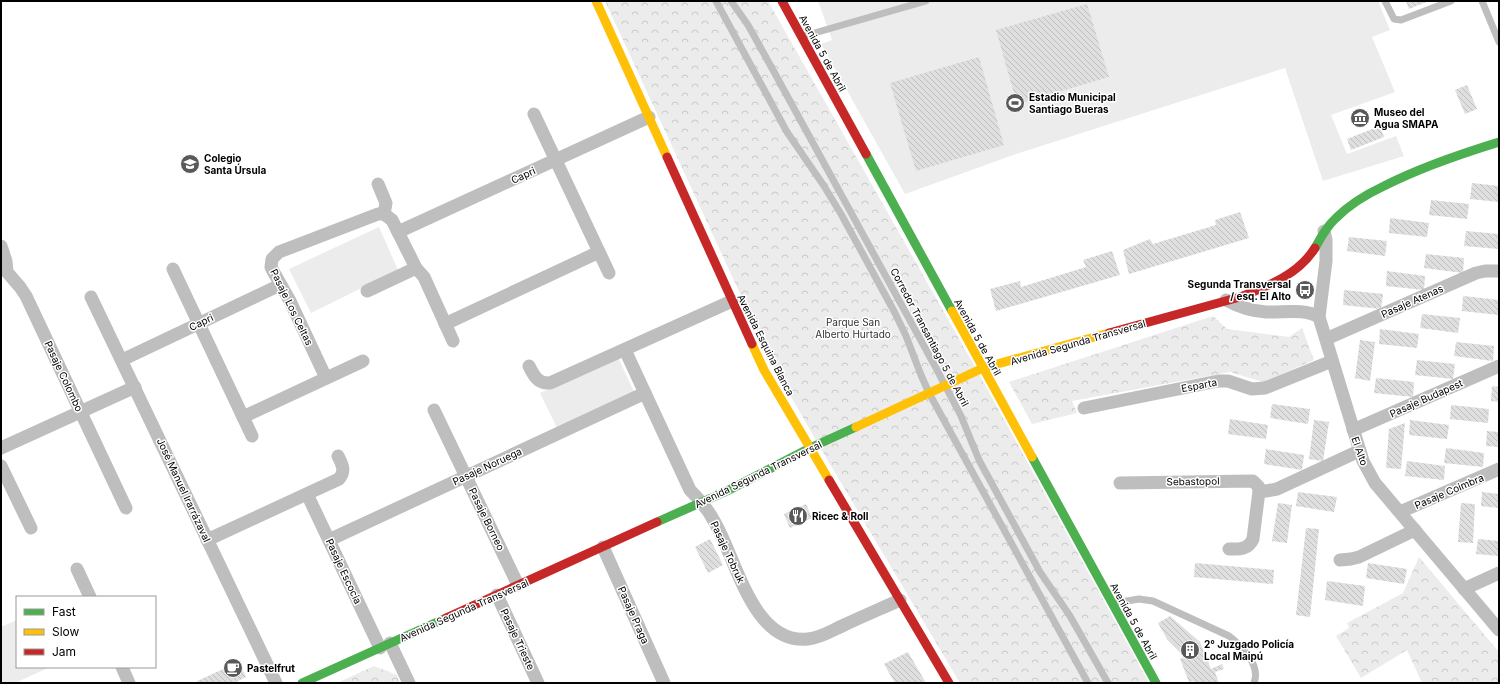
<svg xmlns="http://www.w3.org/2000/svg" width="1500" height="684" viewBox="0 0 1500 684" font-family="Inter,sans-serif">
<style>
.green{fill:#ececec}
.park{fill:url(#park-crowns)}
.building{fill:url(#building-back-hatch)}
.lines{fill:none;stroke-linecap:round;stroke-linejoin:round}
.lane{stroke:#bebebe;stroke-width:7}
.street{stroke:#bebebe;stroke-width:13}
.fast{stroke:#4caf50;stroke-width:9}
.slow{stroke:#ffc107;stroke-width:9}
.jam{stroke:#c62828;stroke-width:9}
.labels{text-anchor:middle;stroke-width:3;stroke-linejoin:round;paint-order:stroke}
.street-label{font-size:10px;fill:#000;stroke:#fff}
.poi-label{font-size:10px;font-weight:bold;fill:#000;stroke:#fff;text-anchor:start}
.park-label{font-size:10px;fill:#333;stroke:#fff}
</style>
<defs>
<pattern id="park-crowns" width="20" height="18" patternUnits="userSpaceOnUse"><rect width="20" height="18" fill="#ececec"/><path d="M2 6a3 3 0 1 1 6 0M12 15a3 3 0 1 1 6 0" fill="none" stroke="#c9c9c9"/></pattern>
<pattern id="building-back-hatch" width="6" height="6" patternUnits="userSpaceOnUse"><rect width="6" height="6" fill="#dfdfdf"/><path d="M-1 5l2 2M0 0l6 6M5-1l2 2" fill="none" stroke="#bebebe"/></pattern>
</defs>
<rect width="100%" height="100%" fill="#fff"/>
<!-- green -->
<g class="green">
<polygon points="818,1 1378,1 1390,30 1372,37 1395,92 1331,115 1347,154 1396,136 1404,156 1323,181 1285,68 1016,154 905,194 821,44 832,40"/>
<polygon points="379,227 398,270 311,313 289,269"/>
<polygon points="618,357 634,392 557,428 540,393"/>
<polygon points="17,620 17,667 50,667 15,683 1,683 1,627"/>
</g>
<!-- park -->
<g class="park">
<polygon points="605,1 768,1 979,374 1149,683 960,683 818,444 772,363"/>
<polygon points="1213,316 1227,329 1289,337 1302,328 1314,360 1263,382 1230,372 1072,401 1077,413 1032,424 1009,382"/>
<polygon points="1419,557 1499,652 1499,683 1422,683 1407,650 1361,678 1336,636 1349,628 1347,623 1403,593"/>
<polygon points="374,666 397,675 400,683 337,683"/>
</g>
<!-- building -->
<g class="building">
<polygon points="1406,1 1429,1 1409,9"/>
<polygon points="1087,4 1109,77 1017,104 996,30"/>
<polygon points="979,57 1004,145 916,171 890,83"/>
<polygon points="1467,85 1477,109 1465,114 1455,90"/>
<polygon points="1380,126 1384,137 1351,150 1347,139"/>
<polygon points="1472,183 1499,186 1499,202 1470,199"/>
<polygon points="1431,200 1469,204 1467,219 1429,215"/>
<polygon points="1240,212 1249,238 1129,274 1123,250 1150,239 1153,244 1216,225 1215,220"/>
<polygon points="1390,218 1429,223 1427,237 1389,233"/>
<polygon points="1466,231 1499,234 1499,249 1464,246"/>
<polygon points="1349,237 1387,241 1385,256 1347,251"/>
<polygon points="1112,251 1120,275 996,311 990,289 1020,281 1021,287 1086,267 1083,260"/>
<polygon points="1426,254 1464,258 1463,273 1424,268"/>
<polygon points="1387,271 1425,276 1424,290 1386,286"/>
<polygon points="1344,290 1383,294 1381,309 1343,305"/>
<polygon points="1463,296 1499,300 1499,315 1462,311"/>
<polygon points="1422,314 1460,318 1458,333 1420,328"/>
<polygon points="1380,329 1419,334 1417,348 1379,344"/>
<polygon points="1360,340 1375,342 1370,381 1355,378"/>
<polygon points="1456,342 1494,346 1493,361 1454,356"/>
<polygon points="1417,360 1455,364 1453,379 1415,375"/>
<polygon points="1376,378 1414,382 1413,397 1374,393"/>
<polygon points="1492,386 1499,387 1499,402 1491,401"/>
<polygon points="1272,404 1310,409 1308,424 1270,418"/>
<polygon points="1451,405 1489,409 1488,423 1450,419"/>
<polygon points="1230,419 1268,425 1266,439 1228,434"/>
<polygon points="1314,420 1329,422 1323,461 1309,459"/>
<polygon points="1410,420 1449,425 1447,439 1409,435"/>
<polygon points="1405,423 1401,469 1386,468 1389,429"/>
<polygon points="1487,431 1499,432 1499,447 1486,446"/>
<polygon points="1446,448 1484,453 1483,467 1444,463"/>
<polygon points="1266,449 1304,455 1302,470 1264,464"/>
<polygon points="1407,461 1445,466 1444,480 1405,476"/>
<polygon points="1298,492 1337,497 1334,512 1296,506"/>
<polygon points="1482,492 1499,494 1499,508 1481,506"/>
<polygon points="1278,503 1292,505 1287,543 1272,541"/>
<polygon points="1461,503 1475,504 1473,543 1458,542"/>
<polygon points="806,504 812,518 790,528 784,514"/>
<polygon points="1306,528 1319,529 1310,617 1296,615"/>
<polygon points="710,539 723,565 708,573 695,547"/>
<polygon points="1478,539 1499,541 1499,556 1476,554"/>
<polygon points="1195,563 1274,570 1273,584 1194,577"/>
<polygon points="1368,563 1407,569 1404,584 1366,578"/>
<polygon points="1327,581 1365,586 1363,606 1325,600"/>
<polygon points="1170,616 1200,642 1211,669 1222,664 1224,669 1215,672 1219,683 1194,683 1193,681 1189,682 1180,659 1185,657 1167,639 1158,623"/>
<polygon points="908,652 926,683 895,683 884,664"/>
<polygon points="239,662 246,677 234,683 198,683 197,681"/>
</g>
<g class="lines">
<!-- lane -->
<g class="lane">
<polyline points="716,1 787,132 824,186 841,214 895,313 906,336 921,375 929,393 1088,683"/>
<polyline points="731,1 748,25 773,70 936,368 961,416 979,460 1040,572 1070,616 1108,683"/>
<polyline points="1385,1 1394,19 1401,20 1451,1"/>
<polyline points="1482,1 1499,42"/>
<polyline points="804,36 926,1"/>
<path d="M1115 603 1139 599 1153 601 1229 636C1242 646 1261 665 1254 683"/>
</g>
<!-- street -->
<g class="street">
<polyline points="534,114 609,273"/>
<polyline points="378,184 386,203 384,214"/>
<polyline points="1324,231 1326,240 1326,261 1319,317 1363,461 1375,483 1499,630"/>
<polyline points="398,232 649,117"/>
<polyline points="1,246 6,261 7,272 20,287 26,296 126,508"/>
<polyline points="173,269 252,436"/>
<polyline points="367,291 416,268"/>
<polyline points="91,297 276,683"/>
<path d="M1226 300C1239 307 1251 311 1266 312 1283 313 1303 308 1319 317"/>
<polyline points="445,324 599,252"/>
<polyline points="1326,339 1476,273 1485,271 1499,271"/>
<path d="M625 350 690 490C699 499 708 509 714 521 736 557 752 645 808 639 820 638 831 631 842 626 861 617 880 609 900 600"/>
<polyline points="122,360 280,285"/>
<path d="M529 366C534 376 538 384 550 383L732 301"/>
<polyline points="326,378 290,301 273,271 271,267 272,259 279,252 378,214 384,214 392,220 416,268 424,277 453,341"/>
<polyline points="1084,408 1218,381 1228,381 1252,389 1265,388 1332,361"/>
<polyline points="434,410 518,585"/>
<polyline points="243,417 363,361"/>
<polyline points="1353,430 1499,366"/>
<polyline points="1,448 135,387"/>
<polyline points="1,466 31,528"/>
<path d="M1120 483 1253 481 1259 487V491L1253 539C1248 550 1239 549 1229 549"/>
<polyline points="1259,491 1266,491 1277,489 1359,451"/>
<polyline points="307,494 380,648"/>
<polyline points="1400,512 1499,469"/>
<path d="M207 540 339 479C346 471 342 464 338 456"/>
<polyline points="329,540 645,393"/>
<polyline points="603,547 664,683"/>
<polyline points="1340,560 1351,559 1359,557 1415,530"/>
<polyline points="77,569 90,597"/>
<polyline points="1464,589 1499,573"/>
<polyline points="497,595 538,683"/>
<polyline points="390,643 409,683"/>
<polyline points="122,667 129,683"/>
</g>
<!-- fast -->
<g class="fast">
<polyline points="866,154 952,311"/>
<path d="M1315 248C1321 237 1327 226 1336 218 1350 204 1367 194 1384 186 1421 167 1460 154 1499 142"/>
<polyline points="1032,457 1156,683"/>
<polyline points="657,522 727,491 810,448 856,427"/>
<polyline points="302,683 446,618"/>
</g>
<!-- slow -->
<g class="slow">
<polyline points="596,1 667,157"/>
<polyline points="952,311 1032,457"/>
<polyline points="752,344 764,370 829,480"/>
<polyline points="856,427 983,368 1109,333"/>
</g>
<!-- jam -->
<g class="jam">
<polyline points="782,1 866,154"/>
<polyline points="667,157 752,344"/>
<path d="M1109 333 1240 297C1268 286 1298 275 1315 248"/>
<polyline points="829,480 949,683"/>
<polyline points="446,618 657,522"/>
</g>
</g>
<!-- icons -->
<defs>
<g id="stadium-disc" transform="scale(1)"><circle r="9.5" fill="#595959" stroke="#fff"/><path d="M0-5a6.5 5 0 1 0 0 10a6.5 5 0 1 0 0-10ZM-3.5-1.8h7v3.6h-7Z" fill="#fff"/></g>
<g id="museum-disc" transform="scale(1)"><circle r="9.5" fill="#595959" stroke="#fff"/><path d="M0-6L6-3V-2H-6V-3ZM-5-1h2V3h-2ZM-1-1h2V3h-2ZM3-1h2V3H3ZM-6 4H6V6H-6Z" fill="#fff"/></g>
<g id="school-disc" transform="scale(1)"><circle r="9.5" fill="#595959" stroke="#fff"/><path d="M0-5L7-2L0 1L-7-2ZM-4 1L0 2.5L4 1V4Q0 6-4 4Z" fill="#fff"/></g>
<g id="bus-disc" transform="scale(1)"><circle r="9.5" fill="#595959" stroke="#fff"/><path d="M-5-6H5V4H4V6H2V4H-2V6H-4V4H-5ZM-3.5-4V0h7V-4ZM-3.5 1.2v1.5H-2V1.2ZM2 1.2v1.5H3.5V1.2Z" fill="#fff"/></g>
<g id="restaurant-disc" transform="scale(1)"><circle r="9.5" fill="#595959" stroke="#fff"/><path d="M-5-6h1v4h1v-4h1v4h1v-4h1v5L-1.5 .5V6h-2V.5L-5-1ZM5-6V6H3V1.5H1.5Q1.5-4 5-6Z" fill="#fff"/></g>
<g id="building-disc" transform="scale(1)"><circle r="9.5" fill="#595959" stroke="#fff"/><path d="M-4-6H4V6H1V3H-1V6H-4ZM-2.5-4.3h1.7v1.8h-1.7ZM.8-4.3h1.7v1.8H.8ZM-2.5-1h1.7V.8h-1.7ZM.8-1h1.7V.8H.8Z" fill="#fff"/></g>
<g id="cafe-disc" transform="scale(1)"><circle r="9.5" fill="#595959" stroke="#fff"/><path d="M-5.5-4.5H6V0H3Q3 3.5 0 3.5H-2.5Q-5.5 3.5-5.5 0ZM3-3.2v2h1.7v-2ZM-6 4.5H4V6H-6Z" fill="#fff"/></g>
</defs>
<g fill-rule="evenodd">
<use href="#stadium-disc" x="1015" y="103"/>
<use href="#museum-disc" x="1360" y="118"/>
<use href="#school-disc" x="190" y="164"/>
<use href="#bus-disc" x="1305" y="290"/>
<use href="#restaurant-disc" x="798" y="516"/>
<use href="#building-disc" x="1190" y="650"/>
<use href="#cafe-disc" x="233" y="668"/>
</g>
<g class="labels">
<!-- street labels -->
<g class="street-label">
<text transform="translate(823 53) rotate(61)" y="4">Avenida 5 de Abril</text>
<text transform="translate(523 175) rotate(-25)" y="4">Capri</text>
<text transform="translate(1412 301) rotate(-24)" y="4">Pasaje Atenas</text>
<text transform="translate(292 307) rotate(64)" y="4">Pasaje Los Celtas</text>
<text transform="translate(201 322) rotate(-26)" y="4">Capri</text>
<text transform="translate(930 337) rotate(62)" y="4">Corredor Transantiago 5 de Abril</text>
<text transform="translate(978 337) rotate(61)" y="4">Avenida 5 de Abril</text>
<text transform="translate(1078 342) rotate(-16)" y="4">Avenida Segunda Transversal</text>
<text transform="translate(766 345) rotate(63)" y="4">Avenida Esquina Blanca</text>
<text transform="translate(64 376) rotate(65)" y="4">Pasaje Colombo</text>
<text transform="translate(1199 385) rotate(-11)" y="4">Esparta</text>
<text transform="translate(1426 398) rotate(-24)" y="4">Pasaje Budapest</text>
<text transform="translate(1360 451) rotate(70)" y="4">El Alto</text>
<text transform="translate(487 466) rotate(-25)" y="4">Pasaje Noruega</text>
<text transform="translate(758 474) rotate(-26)" y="4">Avenida Segunda Transversal</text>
<text transform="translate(1193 481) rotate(-1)" y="4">Sebastopol</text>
<text transform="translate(184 490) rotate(65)" y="4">José Manuel Irarrázaval</text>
<text transform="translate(1449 491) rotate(-23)" y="4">Pasaje Coimbra</text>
<text transform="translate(487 519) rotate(64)" y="4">Pasaje Borneo</text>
<text transform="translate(728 552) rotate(65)" y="4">Pasaje Tobruk</text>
<text transform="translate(344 571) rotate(65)" y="4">Pasaje Escocia</text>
<text transform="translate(464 610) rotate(-24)" y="4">Avenida Segunda Transversal</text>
<text transform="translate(634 615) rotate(66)" y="4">Pasaje Praga</text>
<text transform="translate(1134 621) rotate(61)" y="4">Avenida 5 de Abril</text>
<text transform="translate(518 639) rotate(65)" y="4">Pasaje Trieste</text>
</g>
<!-- poi labels -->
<g class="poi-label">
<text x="1029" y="101">Estadio Municipal<tspan x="1029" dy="12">Santiago Bueras</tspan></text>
<text x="1374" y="116">Museo del<tspan x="1374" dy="12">Agua SMAPA</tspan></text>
<text x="204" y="162">Colegio<tspan x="204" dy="12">Santa Úrsula</tspan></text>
<text x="1291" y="288" text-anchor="end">Segunda Transversal<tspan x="1291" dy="12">/ esq. El Alto</tspan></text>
<text x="812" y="520">Ricec &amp; Roll</text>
<text x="1204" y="648">2° Juzgado Policía<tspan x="1204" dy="12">Local Maipú</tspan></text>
<text x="247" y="672">Pastelfrut</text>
</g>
<!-- park labels -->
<g class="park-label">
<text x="853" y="326">Parque San<tspan x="853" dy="12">Alberto Hurtado</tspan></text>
</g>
</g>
<!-- border -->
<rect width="1500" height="684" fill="none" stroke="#000000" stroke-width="4"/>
<!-- legend -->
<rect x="16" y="596" width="140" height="72" fill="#ffffff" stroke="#999999"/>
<rect x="24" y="609" width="20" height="6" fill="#4caf50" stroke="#999999"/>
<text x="52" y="616" font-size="12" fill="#000000">Fast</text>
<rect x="24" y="629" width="20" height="6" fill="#ffc107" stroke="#999999"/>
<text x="52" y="636" font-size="12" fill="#000000">Slow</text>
<rect x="24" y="649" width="20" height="6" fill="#c62828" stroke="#999999"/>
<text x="52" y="656" font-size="12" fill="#000000">Jam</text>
</svg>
